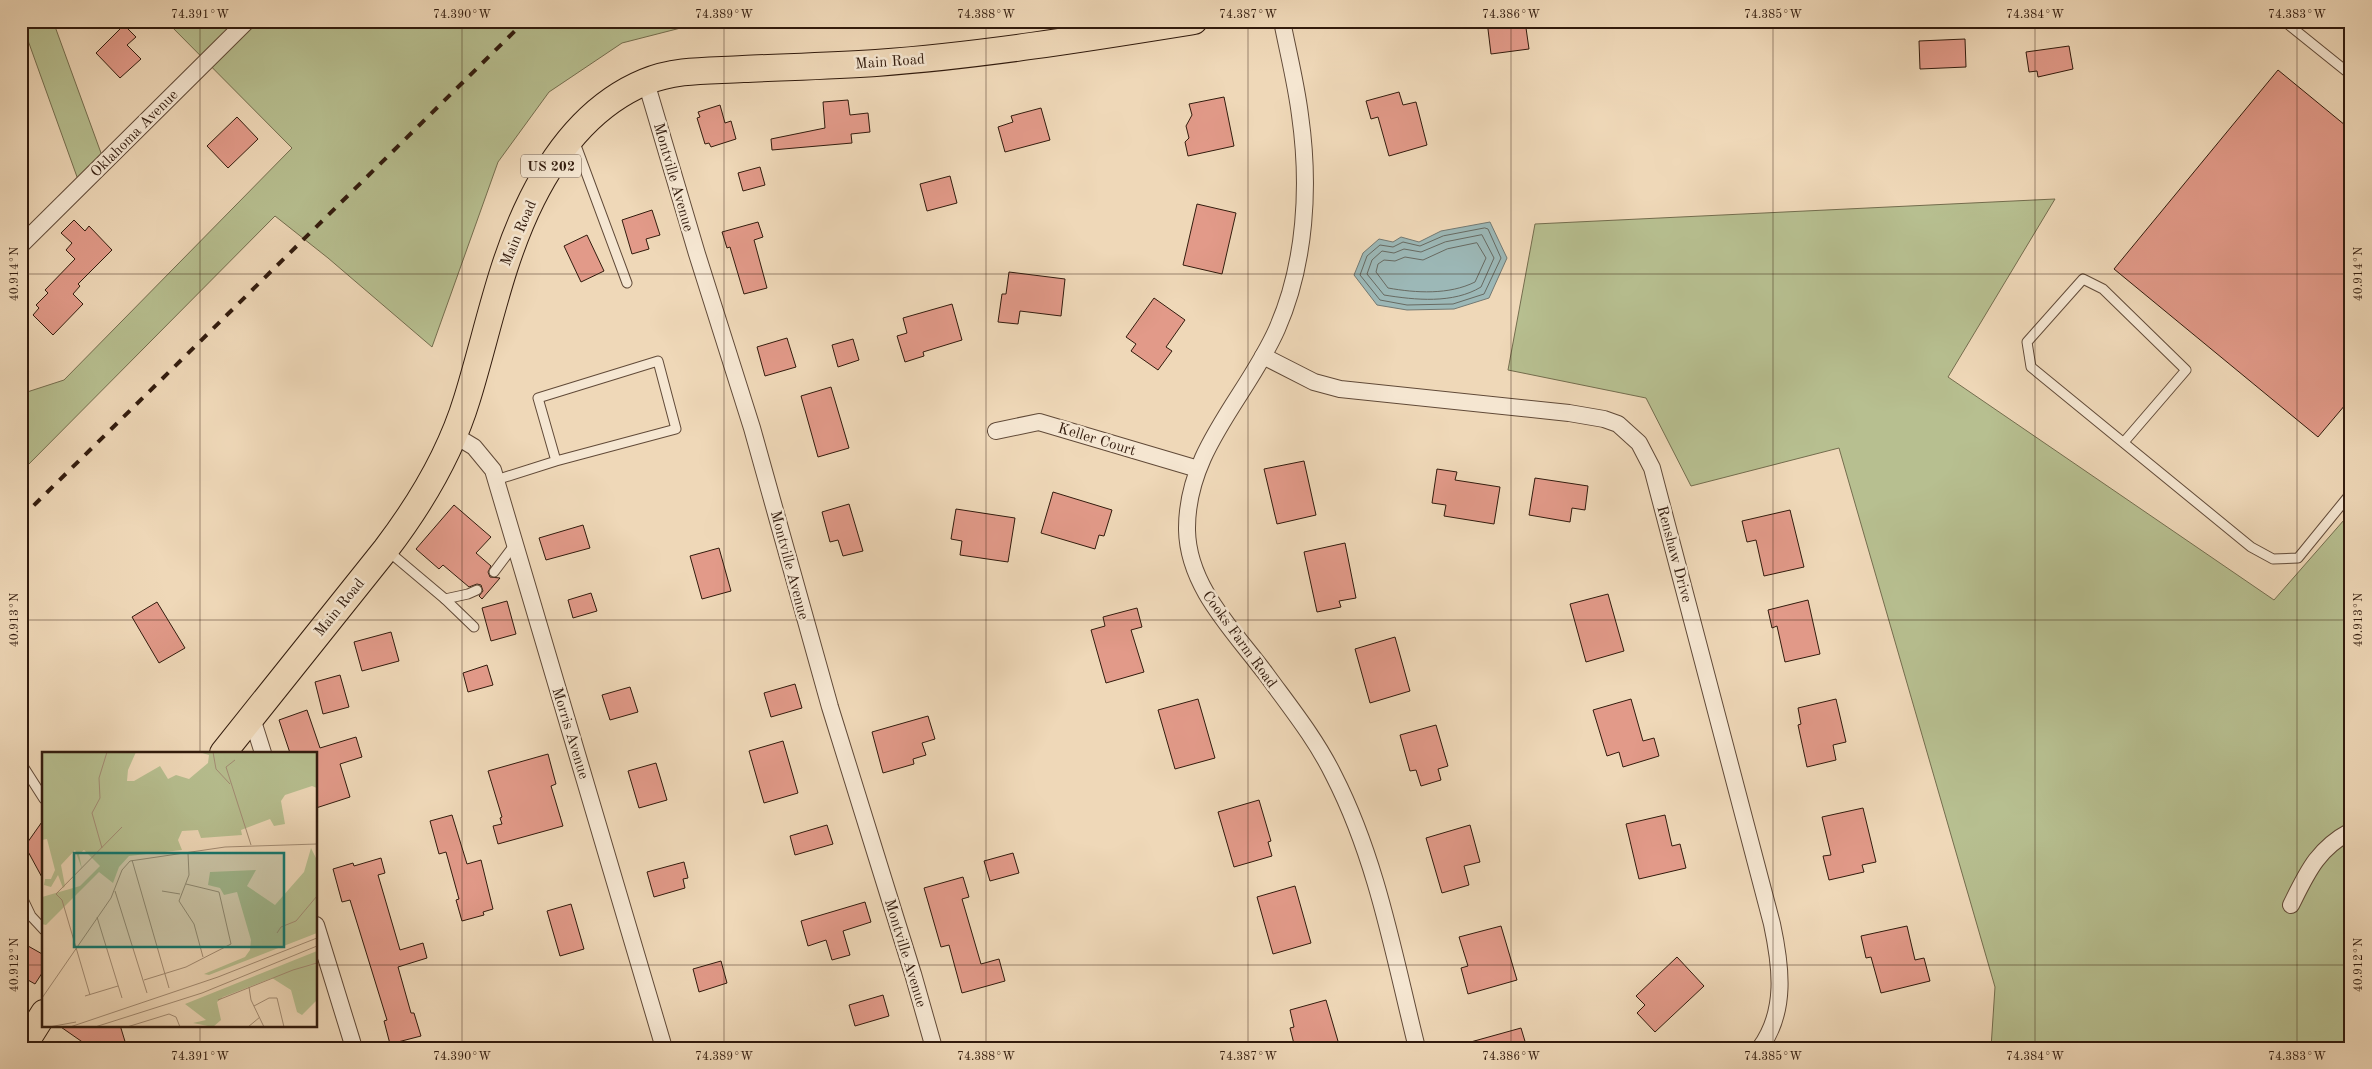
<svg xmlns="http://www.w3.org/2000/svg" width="2372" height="1069" viewBox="0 0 2372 1069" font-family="'Old Standard TT',serif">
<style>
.green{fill:#b7bf90;stroke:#746d4e}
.water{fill:#9cb8b7;stroke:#727973}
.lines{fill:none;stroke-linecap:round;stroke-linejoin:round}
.shore{stroke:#676a62;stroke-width:1}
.building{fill:#e29a89;stroke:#321b0d}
.lane-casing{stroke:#614a38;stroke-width:11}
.street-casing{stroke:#614a38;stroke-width:18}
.primary-casing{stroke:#321b0d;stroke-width:28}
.lane{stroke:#f5e6d1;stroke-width:9}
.street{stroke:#f5e6d1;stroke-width:16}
.primary{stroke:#efd8b8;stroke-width:26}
.rail{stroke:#321b0d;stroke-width:4;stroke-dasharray:9 9;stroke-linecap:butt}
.ticks{fill:none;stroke:#321b0d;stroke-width:1;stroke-opacity:0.45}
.labels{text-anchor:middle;stroke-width:5;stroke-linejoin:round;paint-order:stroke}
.shield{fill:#f5e6d1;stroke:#6c5848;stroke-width:1}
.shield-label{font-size:14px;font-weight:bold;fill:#321b0d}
.street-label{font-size:15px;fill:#321b0d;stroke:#f5e6d1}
.inset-road{fill:none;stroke:#a38c74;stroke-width:1}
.view{fill:#0f766e;fill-opacity:0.15;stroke:#0f766e;stroke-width:2.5}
.inset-edge{fill:none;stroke:#321b0d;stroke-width:2.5}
.neatline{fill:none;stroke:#321b0d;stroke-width:2}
.ticks-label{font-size:12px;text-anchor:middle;fill:#321b0d}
</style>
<rect width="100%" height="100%" fill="#efd8b8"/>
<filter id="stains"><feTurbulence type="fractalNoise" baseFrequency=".004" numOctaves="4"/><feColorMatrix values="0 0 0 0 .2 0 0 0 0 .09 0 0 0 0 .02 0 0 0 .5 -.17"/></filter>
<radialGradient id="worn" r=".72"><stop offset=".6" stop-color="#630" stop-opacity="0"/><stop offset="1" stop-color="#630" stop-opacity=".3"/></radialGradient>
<!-- green -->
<g class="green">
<polygon points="21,21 53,21 105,164 81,188"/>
<polygon points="166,21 708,21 622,43 549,92 498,162 432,347 328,258 275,216 21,472 21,394 64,380 292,148"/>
<polygon points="2055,199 1948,377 2274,600 2351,512 2351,1048 1991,1048 1995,987 1839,448 1691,486 1646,398 1508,370 1535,224"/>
</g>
<!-- water -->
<polygon class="water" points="1490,222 1507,258 1489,298 1454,309 1407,310 1377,305 1354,275 1363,253 1379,239 1393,242 1401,237 1419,242 1441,231"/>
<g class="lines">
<!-- shore -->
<g class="shore">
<polygon points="1485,228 1488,229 1501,258 1484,294 1453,304 1407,305 1380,300 1360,275 1367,256 1380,245 1393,247 1403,242 1420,246 1443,236"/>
<path d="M1482 235 1494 258 1481 287C1453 304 1415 300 1384 295L1367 274 1372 260 1382 251 1394 253 1404 249 1421 252 1445 242Z"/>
<path d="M1477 243 1486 258 1475 282C1449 295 1416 293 1388 288L1376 272 1378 264 1384 260 1395 261 1405 257 1423 260 1447 249Z"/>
</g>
</g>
<!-- building -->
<g class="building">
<polygon points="1487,21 1525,21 1529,49 1491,54"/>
<polygon points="124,25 136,37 127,45 141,59 120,78 96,53"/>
<polygon points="1965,39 1966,67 1920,69 1919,41"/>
<polygon points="2069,46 2073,69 2038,77 2037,71 2029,72 2026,52"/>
<polygon points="2278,70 2351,130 2351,398 2318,437 2114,269"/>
<polygon points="1399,92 1403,105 1416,102 1427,145 1389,156 1378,117 1371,119 1366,101"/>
<polygon points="1224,97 1234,146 1188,156 1185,142 1189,138 1186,126 1192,115 1189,104"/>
<polygon points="848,100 850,115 868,113 870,132 851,134 852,143 772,150 771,139 825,128 823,102"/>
<polygon points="720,105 725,123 731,121 736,139 711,147 709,143 705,144 697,118 700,117 698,112"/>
<polygon points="1041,108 1050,140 1005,152 998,127 1013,122 1011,116"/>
<polygon points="237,117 258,139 228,168 207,146"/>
<polygon points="760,167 765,185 743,191 738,173"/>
<polygon points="950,176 957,203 927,211 920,184"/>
<polygon points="1197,204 1236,213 1222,274 1183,265"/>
<polygon points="652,210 660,235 646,239 649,249 632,254 622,220"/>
<polygon points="74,220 85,231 89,226 112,250 78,284 80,286 73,294 83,304 53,335 33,315 39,308 36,305 48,293 45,290 75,259 66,250 72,243 61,233"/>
<polygon points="758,222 763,237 754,240 767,288 744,294 730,247 727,248 722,232"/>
<polygon points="587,235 604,271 581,282 564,246"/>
<polygon points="1009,272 1065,279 1061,316 1020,311 1018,324 998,322 1002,294 1006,294"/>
<polygon points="1154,298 1185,320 1166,347 1172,351 1158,370 1131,351 1136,344 1126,337"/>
<polygon points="952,304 962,340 923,352 924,356 905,362 897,336 907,333 903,318"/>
<polygon points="787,338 796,367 765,376 757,347"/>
<polygon points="853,339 859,360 838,367 832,345"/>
<polygon points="831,387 849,448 818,457 801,396"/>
<polygon points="1304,461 1316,515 1277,524 1264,469"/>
<polygon points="1437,469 1457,472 1455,480 1500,487 1494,524 1444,516 1446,505 1432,503"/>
<polygon points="1535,478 1588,486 1585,510 1572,508 1570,522 1529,515"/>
<polygon points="1053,492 1112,510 1104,536 1099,535 1095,549 1041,533"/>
<polygon points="849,504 863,551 843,556 838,540 830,542 822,512"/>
<polygon points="454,505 491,537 476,553 491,566 488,572 490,577 500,578 482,599 479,596 483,591 481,585 477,584 469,587 443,565 439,569 416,549"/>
<polygon points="956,509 1015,518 1008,562 960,555 962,541 951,539"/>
<polygon points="1790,510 1804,567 1764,576 1756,540 1747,542 1742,521"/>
<polygon points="583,525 590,548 546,560 539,538"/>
<polygon points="1345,543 1356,598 1339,601 1341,607 1317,612 1304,552"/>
<polygon points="719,548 731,591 702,599 690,556"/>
<polygon points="591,593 597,611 573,618 568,600"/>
<polygon points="1608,594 1624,651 1586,662 1570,604"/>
<polygon points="1808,600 1820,654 1785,662 1777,626 1772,628 1768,610"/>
<polygon points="507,601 516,634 491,641 482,608"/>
<polygon points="157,602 185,648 159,663 132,617"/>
<polygon points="1137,608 1142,627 1131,630 1144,672 1106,683 1091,630 1105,626 1103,617"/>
<polygon points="391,632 399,661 362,671 354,642"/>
<polygon points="1395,637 1410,691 1370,703 1355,649"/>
<polygon points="487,665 493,685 468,692 463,673"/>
<polygon points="340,675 349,707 323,714 315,682"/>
<polygon points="795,684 802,708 771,717 764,693"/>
<polygon points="630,687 638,712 610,720 602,695"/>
<polygon points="1198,699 1215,758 1175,769 1158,710"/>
<polygon points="1631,699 1643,741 1654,738 1659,756 1623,767 1619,752 1607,756 1593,710"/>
<polygon points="1836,699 1846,742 1833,745 1836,760 1807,767 1798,725 1801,724 1798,708"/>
<polygon points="307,710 320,748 356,737 362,757 340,764 350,797 316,808 316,753 290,753 279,720"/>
<polygon points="928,716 935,739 922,743 926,755 913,759 914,764 883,773 872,732"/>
<polygon points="1436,725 1448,766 1438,769 1441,780 1421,786 1416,770 1410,771 1400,735"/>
<polygon points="783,741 798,793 764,803 749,751"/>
<polygon points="548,754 556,784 551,786 563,826 498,844 493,826 502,824 500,818 502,817 488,771"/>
<polygon points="656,763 667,800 639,808 628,771"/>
<polygon points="1259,800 1271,841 1268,842 1272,856 1234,867 1218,812"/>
<polygon points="1863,808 1876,862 1862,865 1864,872 1829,880 1823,856 1831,855 1822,817"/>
<polygon points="452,815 467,864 481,860 493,909 483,912 484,915 462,921 456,900 459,899 446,852 439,854 430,821"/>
<polygon points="1665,815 1672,846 1680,844 1686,868 1639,879 1626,824"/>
<polygon points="44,819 44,881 25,846"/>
<polygon points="827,825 833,844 795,855 790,836"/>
<polygon points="1470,825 1480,862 1464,866 1469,885 1442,893 1426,838"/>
<polygon points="1013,853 1019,873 990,881 984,861"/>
<polygon points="381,858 385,873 378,875 400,950 423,943 427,958 398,967 411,1013 414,1013 421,1036 390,1044 384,1021 387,1020 350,900 342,902 333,869 353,863 354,866"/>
<polygon points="684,862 688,878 683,879 685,888 654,897 647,872"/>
<polygon points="963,877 969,897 962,899 981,964 999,959 1005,981 962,993 949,945 941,947 924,888"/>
<polygon points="1295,886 1311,943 1273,954 1257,897"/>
<polygon points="865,902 871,922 843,931 850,955 832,960 826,940 808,946 801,921"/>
<polygon points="571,904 584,949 560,956 547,911"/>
<polygon points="1501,926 1517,980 1468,994 1461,968 1468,966 1459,937"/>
<polygon points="1907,926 1915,960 1924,958 1930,981 1881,993 1871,957 1866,958 1861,936"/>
<polygon points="21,942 44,955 44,970 35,984 21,976"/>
<polygon points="1677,957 1704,986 1655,1032 1637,1013 1645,1005 1636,996"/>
<polygon points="721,961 727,983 699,992 693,969"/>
<polygon points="883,995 889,1016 855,1026 849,1005"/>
<polygon points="1326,1000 1340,1048 1295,1048 1290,1028 1294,1027 1290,1010"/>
<polygon points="58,1025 120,1025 127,1048 91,1048"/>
<polygon points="1521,1028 1527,1048 1468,1048 1467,1043"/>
</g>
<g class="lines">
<!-- lane casing -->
<g class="lane-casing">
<g id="lane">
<polyline points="2284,21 2351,75"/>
<polyline points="574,140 627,283"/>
<polyline points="2124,442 2186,370 2103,289 2083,279 2027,342 2031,367 2251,547 2273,559 2298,558 2351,493"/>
<polyline points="496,480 556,461 538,398 658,361 676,429 556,461"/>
<polyline points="388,551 445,599 474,627"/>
<polyline points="494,572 515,544"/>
<polyline points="445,599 468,594 477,590"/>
<polyline points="21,763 44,799"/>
<polyline points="21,895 31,916 44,930"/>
</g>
</g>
<!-- street casing -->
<g class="street-casing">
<g id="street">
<path d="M1282 21C1288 52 1296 83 1300 115 1310 185 1306 263 1277 329 1247 397 1186 450 1187 530 1188 587 1234 631 1266 674 1290 707 1316 739 1334 776 1377 860 1394 956 1417 1048"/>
<polyline points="646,82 697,254 752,428 830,707 913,974 934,1048"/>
<polyline points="21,245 247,21"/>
<path d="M1263 356 1314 382 1340 389 1569 413 1604 419 1618 424 1639 443 1652 468 1772 924C1781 966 1787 1011 1760 1048"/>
<polyline points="996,431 1039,422 1198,469"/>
<polyline points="454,435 474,447 493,470 664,1048"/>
<polyline points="251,715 263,753"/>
<path d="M2291 905C2307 873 2317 849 2351 831"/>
<polyline points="316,925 354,1048"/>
</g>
</g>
<!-- primary casing -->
<g class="primary-casing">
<g id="primary">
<path d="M223 753 386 549C421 503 450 455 467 399 488 331 500 263 532 199 557 149 592 104 645 82 676 69 710 71 743 69 787 67 831 66 876 63 983 55 1088 38 1194 21"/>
<polyline points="22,1048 44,1013"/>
</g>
</g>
<!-- lane -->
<use href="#lane" class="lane"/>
<!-- street -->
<use href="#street" class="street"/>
<!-- primary -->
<use href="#primary" class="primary"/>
<!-- rail -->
<polyline class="rail" points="21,518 525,21"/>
</g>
<!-- ticks -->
<path class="ticks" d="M200 21V753M462 21V1048M724 21V1048M986 21V1048M1248 21V1048M1511 21V1048M1773 21V1048M2035 21V1048M2297 21V1048M21 274H2351M21 620H2351M21 965H44M316 965H2351M200 1025V1048"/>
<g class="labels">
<!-- shield labels -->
<rect class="shield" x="521" y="154.5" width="60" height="23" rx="4"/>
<g class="shield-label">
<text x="551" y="171">US 202</text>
</g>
<!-- street labels -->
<g class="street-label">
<text transform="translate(890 61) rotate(-4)" y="5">Main Road</text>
<text transform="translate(134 133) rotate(-45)" y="5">Oklahoma Avenue</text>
<text transform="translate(674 177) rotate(74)" y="5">Montville Avenue</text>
<text transform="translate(518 233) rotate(-67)" y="5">Main Road</text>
<text transform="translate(1097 439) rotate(17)" y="5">Keller Court</text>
<text transform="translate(1675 554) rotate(75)" y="5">Renshaw Drive</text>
<text transform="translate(790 565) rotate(75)" y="5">Montville Avenue</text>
<text transform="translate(339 607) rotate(-51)" y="5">Main Road</text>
<text transform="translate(1240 639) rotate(54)" y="5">Cooks Farm Road</text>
<text transform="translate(571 733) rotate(73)" y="5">Morris Avenue</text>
<text transform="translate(906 953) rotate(73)" y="5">Montville Avenue</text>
</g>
</g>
<!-- overview -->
<g transform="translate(42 752)">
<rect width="275" height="275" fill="#efd8b8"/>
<path d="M0 0H94L86 18 85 29H92L118 14 126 27 134 23 147 27 166 11 167 3 157 0H275V36L270 34 243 43 239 49 243 72 232 74 228 67 199 78 200 83 159 86 156 78 140 79 136 88 140 98 87 104 77 115 71 131 57 120 4 173 0 172V145L38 134 58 114 42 98 37 102 40 117 33 98 19 113 23 134 21 136 16 123 9 135 2 133 3 127H9L13 118 5 87 0 88ZM269 96 275 108V181L167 223 162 222 203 205 208 198 209 188 195 140 182 143 178 136 166 133 168 120 214 118 205 134 233 153 262 120ZM275 199V248L260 263 255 260 249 238 230 226 181 245 175 250 179 268 171 275 151 271 164 268 143 252Z" fill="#b7bf90"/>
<path class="inset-road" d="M171 0 174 17 188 32M193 8 184 15 209 93M60 96 50 61 58 46 57 26 65 0M146 101 147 123 137 149 152 172 161 205M90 108 127 236M73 139 105 241M120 139 138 142M55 165 80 246M235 181 239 175 254 169 275 144M102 228 144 215 189 192 177 140 144 132M207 235 209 248 222 275M48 243 20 148 14 142 80 75M43 244 76 234M0 246 69 146 80 118 88 109 183 95 275 92M176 248 251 218 275 211M212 254 227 246H235L242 275M7 275 34 270M28 275 176 225 275 186M53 275 160 241 275 194M85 275 127 262 134 265 138 275M206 275 218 265"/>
<path class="view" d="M32 101H242V195H32Z"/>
<rect width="275" height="275" class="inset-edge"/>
</g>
<!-- margin -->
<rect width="2372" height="1069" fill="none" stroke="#efd8b8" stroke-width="55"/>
<rect x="28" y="28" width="2316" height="1014" class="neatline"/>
<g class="ticks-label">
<text x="200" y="18">74.391°W</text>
<text x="462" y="18">74.390°W</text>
<text x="724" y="18">74.389°W</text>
<text x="986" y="18">74.388°W</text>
<text x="1248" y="18">74.387°W</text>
<text x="1511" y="18">74.386°W</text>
<text x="1773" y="18">74.385°W</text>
<text x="2035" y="18">74.384°W</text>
<text x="2297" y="18">74.383°W</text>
<text transform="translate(14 274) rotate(-90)" y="4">40.914°N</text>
<text transform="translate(2358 274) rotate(-90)" y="4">40.914°N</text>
<text transform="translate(14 620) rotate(-90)" y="4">40.913°N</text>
<text transform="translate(2358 620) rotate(-90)" y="4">40.913°N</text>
<text transform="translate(14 965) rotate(-90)" y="4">40.912°N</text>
<text transform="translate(2358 965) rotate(-90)" y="4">40.912°N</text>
<text x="200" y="1060">74.391°W</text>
<text x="462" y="1060">74.390°W</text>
<text x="724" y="1060">74.389°W</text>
<text x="986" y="1060">74.388°W</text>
<text x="1248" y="1060">74.387°W</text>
<text x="1511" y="1060">74.386°W</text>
<text x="1773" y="1060">74.385°W</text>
<text x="2035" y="1060">74.384°W</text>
<text x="2297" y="1060">74.383°W</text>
</g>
<rect width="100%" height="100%" filter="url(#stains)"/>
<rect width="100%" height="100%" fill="url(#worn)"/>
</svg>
